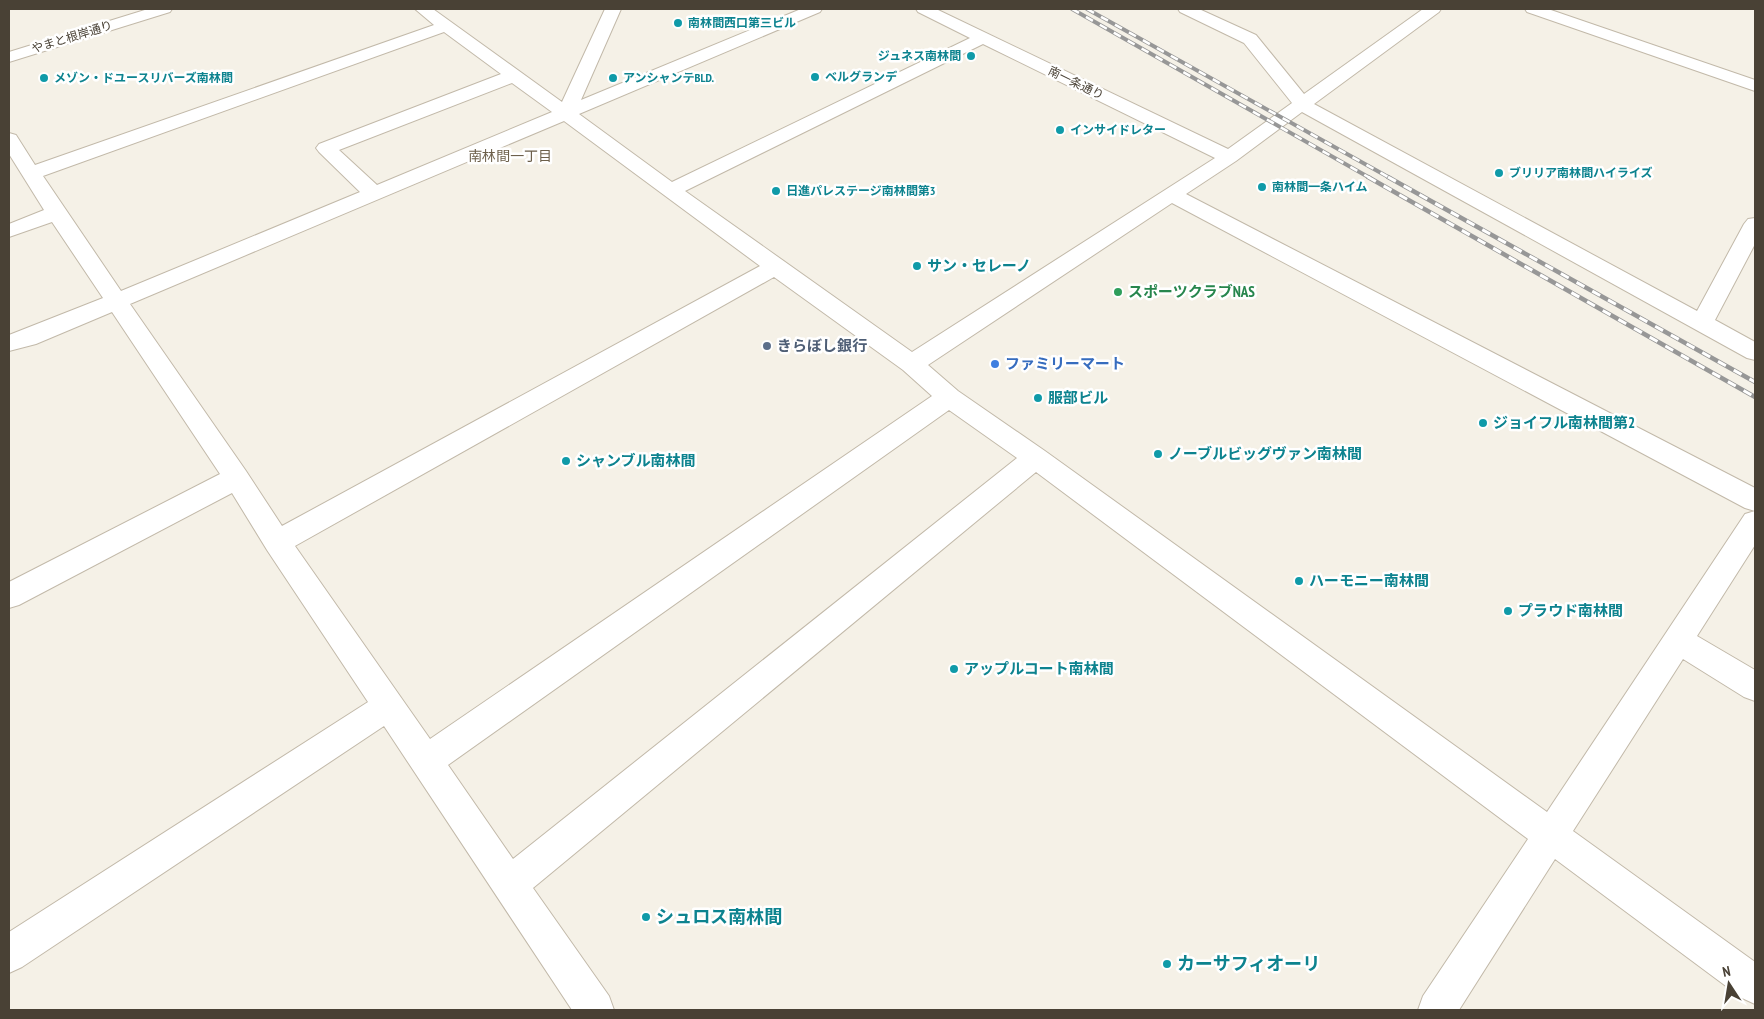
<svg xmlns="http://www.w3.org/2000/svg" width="1764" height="1019" viewBox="0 0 1764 1019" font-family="'PT Sans Narrow','Noto Sans JP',sans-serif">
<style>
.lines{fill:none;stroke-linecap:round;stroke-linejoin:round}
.minor-casing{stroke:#c2b9a9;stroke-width:2}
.minor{fill:#fff;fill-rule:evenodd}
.rail-far1-casing{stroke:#979797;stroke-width:4}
.rail-casing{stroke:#979797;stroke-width:4.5}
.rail-far1{stroke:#fff;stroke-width:2.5;stroke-dasharray:8;stroke-linecap:butt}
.rail{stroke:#fff;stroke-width:3;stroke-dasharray:9;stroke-linecap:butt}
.culture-dot{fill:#0f9aa8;stroke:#fff;stroke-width:2}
.leisure-dot{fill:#2e9e5b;stroke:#fff;stroke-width:2}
.service-dot{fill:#5c6f8a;stroke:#fff;stroke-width:2}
.shop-dot{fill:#3f7fe0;stroke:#fff;stroke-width:2}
.labels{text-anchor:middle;stroke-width:5;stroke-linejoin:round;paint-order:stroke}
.far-culture-label{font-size:12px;font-weight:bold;fill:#0d838f;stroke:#fff;text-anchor:start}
.far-street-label{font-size:12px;fill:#494135;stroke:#fff}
.far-neighbourhood-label{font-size:14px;fill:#6d604b;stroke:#fff}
.culture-label{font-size:15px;font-weight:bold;fill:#0d838f;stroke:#fff;text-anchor:start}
.leisure-label{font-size:15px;font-weight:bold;fill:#27864d;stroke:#fff;text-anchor:start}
.service-label{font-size:15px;font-weight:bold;fill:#4e5e75;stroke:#fff;text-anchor:start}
.shop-label{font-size:15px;font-weight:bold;fill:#366cbe;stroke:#fff;text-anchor:start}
.near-culture-label{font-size:18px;font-weight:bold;fill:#0d838f;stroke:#fff;text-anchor:start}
</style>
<rect width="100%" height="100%" fill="#f5f1e7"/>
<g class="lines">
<!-- minor casing -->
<g class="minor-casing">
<g id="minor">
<polygon points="148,9 172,9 170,12 9,62 9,52"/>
<path d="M415 9H433L562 102 605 9H621L581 100 801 9H822L820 12 579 114 672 182 970 38 918 12 916 9H936L1228 149 1292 103 1244 43 1180 12 1178 9H1199L1256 35 1304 94 1423 9H1441L1439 12 1314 104 1697 311 1744 224 1748 219 1755 218V244L1715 320 1755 342V360L1747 358 1302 112 1236 161 1186 194 1755 488V511L1745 508 1172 203 928 365 958 391 1045 451 1547 812 1745 514 1755 511V545L1697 636 1755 670V701L1744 697 1683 659 1573 831 1755 962V1004L1742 998 1555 859 1459 1010H1418L1423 996 1528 839 1036 472 533 888 609 996 614 1010H572L384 726 22 967 9 973V932L368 702 267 550 232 493 19 605 9 608V582L220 474 112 312 36 344 9 351V335L103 298 52 222 9 237V224L44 210 9 154V133L16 135 35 165 434 25ZM444 32 501 74 319 144 316 148 319 152 360 192 121 291 43 176ZM983 44 1215 158 912 352 685 191ZM512 83 552 112 377 185 339 150ZM564 121 760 266 282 526 246 471 130 304ZM774 277 903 370 932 396 430 739 295 546ZM949 410 1017 458 513 859 448 765Z"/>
<polygon points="1525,9 1548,9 1755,80 1755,91 1527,12"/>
</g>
</g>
<!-- minor -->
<use href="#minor" class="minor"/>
<!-- rail-far1 casing -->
<g class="rail-far1-casing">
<g id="rail-far1">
<polyline points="1072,9 1370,178"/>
<polyline points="1087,9 1390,178"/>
</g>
</g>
<!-- rail casing -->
<g class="rail-casing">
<g id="rail">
<polyline points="1368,177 1755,397"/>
<polyline points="1388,177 1755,382"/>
</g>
</g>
<!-- rail-far1 -->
<use href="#rail-far1" class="rail-far1"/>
<!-- rail -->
<use href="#rail" class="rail"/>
</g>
<!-- markers -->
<g class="culture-dot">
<circle cx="678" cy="23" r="5"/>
<circle cx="971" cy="56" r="5"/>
<circle cx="815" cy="77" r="5"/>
<circle cx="44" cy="78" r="5"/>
<circle cx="613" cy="78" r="5"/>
<circle cx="1060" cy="130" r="5"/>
<circle cx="1499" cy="173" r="5"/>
<circle cx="1262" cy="187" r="5"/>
<circle cx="776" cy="191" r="5"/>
<circle cx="917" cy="266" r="5"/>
<circle cx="1038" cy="398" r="5"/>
<circle cx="1483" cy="423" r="5"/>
<circle cx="1158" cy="454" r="5"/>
<circle cx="566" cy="461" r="5"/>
<circle cx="1299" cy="581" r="5"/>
<circle cx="1508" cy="611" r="5"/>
<circle cx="954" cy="669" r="5"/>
<circle cx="646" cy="917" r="5"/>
<circle cx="1167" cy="964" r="5"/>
</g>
<circle class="leisure-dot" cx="1118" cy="292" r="5"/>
<circle class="service-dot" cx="767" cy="346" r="5"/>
<circle class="shop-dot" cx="995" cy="364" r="5"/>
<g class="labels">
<!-- far-culture labels -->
<g class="far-culture-label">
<text x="688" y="27">南林間西口第三ビル</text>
<text x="961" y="60" text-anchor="end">ジュネス南林間</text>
<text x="825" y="81">ベルグランデ</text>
<text x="54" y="82">メゾン・ドユースリバーズ南林間</text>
<text x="623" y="82">アンシャンテBLD.</text>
<text x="1070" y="134">インサイドレター</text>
<text x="1509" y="177">ブリリア南林間ハイライズ</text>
<text x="1272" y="191">南林間一条ハイム</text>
<text x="786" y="195">日進パレステージ南林間第3</text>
</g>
<!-- far-street labels -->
<g class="far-street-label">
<text transform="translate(72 37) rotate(-17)" y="4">やまと根岸通り</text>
<text transform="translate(1076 83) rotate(26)" y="4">南一条通り</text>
</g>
<!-- far-neighbourhood labels -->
<g class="far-neighbourhood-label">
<text x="510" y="161">南林間一丁目</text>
</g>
<!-- culture labels -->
<g class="culture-label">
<text x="927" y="271">サン・セレーノ</text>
<text x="1048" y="403">服部ビル</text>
<text x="1493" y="428">ジョイフル南林間第2</text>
<text x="1168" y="459">ノーブルビッグヴァン南林間</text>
<text x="576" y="466">シャンブル南林間</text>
<text x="1309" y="586">ハーモニー南林間</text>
<text x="1518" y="616">プラウド南林間</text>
<text x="964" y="674">アップルコート南林間</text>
</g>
<!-- leisure labels -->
<g class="leisure-label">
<text x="1128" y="297">スポーツクラブNAS</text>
</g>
<!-- service labels -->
<g class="service-label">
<text x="777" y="351">きらぼし銀行</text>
</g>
<!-- shop labels -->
<g class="shop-label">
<text x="1005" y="369">ファミリーマート</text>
</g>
<!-- near-culture labels -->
<g class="near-culture-label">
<text x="656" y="923">シュロス南林間</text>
<text x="1177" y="970">カーサフィオーリ</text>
</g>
</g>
<!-- border -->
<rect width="1764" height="1019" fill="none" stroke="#494135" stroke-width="20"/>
<!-- north arrow -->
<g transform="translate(1729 984) rotate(348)" stroke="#ffffff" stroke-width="4" paint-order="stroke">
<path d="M0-4L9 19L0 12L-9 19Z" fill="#494135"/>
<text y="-8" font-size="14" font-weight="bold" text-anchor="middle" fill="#494135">N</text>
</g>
</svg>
